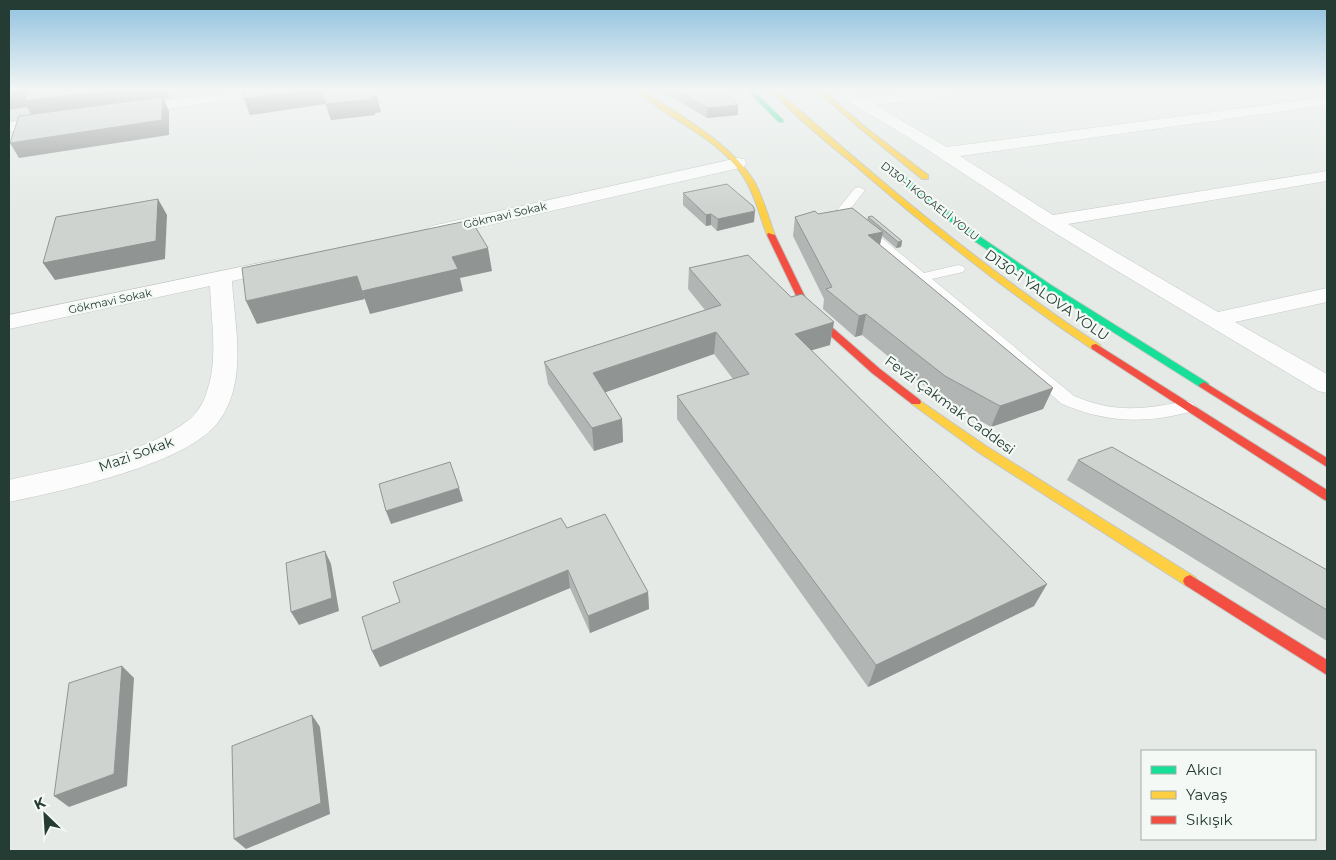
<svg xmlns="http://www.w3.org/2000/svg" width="1336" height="860" viewBox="0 0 1336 860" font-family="Montserrat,sans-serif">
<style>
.built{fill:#d4dbd7}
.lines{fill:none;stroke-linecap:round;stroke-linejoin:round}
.lane-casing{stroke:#c2c7c4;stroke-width:1}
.street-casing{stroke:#c2c7c4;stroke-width:1}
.fast-casing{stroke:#c2c8c4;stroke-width:2}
.slow-casing{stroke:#c2c8c4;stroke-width:2}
.jam-casing{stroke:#c2c8c4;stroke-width:2}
.lane{fill:#fbfcfb;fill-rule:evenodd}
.street{fill:#fbfcfb;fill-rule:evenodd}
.fast{fill:#16e098;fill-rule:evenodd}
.slow{fill:#ffcf43;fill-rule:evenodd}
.jam{fill:#f24e42;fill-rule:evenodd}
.wall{fill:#b1b5b3}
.shaded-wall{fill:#909492}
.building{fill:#ced3d0;stroke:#909492}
.labels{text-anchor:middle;stroke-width:4.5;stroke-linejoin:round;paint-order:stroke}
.far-street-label{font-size:11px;fill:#243c33;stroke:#f4f9f5}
.street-label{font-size:14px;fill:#243c33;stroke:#f4f9f5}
</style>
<rect width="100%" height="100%" fill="#e5eae7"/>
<!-- built -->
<polygon class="built" points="9,89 249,89 9,122"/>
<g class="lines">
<!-- lane casing -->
<g class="lane-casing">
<path id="lane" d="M859 187 865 190 849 211 924 273 958 265 963 266 965 269 963 272 932 279 1074 396C1117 414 1143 409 1187 401L1193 403 1195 407 1193 411C1146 424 1107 423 1062 404L838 215 836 212 838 209 855 188Z"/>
</g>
<!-- street casing -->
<g class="street-casing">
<g id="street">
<polygon points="252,89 287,89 280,93 128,114 123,113 121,110 123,107 128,106"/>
<polygon points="828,89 845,89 862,98 936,89 974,89 972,92 967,93 875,105 947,147 1327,97 1327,105 960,156 1053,215 1327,171 1327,181 1068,224 1218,312 1327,288 1327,302 1235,322 1327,374 1327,393 1318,391 1109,266 1042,225 911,139"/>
<polygon points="53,116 58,118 61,121 58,124 9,132 9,122"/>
<polygon points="738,158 744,159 746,163 744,167 436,237 429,235 426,231 429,227 436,225"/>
<path d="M279 259 286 261 289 265 286 269 232 281C234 315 242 353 234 387 231 402 222 420 211 430 172 467 62 491 9 502V480C64 467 147 455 191 418 200 410 205 399 208 388 218 356 211 319 210 286L9 329V315Z"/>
</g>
</g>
<!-- fast casing -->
<g class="fast-casing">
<g id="fast">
<polygon points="746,89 752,89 783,120 783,122 779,122"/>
<polygon points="892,171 898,171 982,238 1051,285 1208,383 1209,385 1208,387 1200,387 1045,289 976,242 892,175"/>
</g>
</g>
<!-- slow casing -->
<g class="slow-casing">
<g id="slow">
<path d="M634 89H640C677 114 730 142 754 181 763 197 768 217 775 235L774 237 767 235C760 217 756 198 746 181 722 138 669 121 634 89Z"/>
<path d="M770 89H776C879 181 984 269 1100 345L1101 347 1100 349H1092C1010 294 933 233 858 168 828 143 796 118 770 89Z"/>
<polygon points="815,89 821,89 866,128 928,175 928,179 922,179 862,130"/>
<polygon points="916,398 986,446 1195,577 1197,581 1195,585 1190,587 1185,585 978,452 912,404 911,402 912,400"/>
</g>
</g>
<!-- jam casing -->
<g class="jam-casing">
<g id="jam">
<polygon points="768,233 775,235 811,309 880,369 920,400 921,402 920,404 912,404 872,373 804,312 767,235"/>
<polygon points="1096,344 1327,490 1327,501 1323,499 1092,349 1091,347 1092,345"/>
<polygon points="1204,382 1327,458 1327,467 1200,387 1199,385"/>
<polygon points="1190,575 1327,660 1327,675 1185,585 1183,581 1185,577"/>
</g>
</g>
<!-- lane -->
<use href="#lane" class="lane"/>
<!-- street -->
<use href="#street" class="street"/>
<!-- fast -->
<use href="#fast" class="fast"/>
<!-- slow -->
<use href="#slow" class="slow"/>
<!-- jam -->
<use href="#jam" class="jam"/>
</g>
<!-- wall -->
<g class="wall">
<polygon points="242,89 373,89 381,112 375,113 375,115 331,120 325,104 250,115"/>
<polygon points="660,89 723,89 738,105 738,115 707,118 663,92"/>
<polygon points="683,193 754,222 717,231 711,225 706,226 683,205"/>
<polygon points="818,214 867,220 868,217 902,241 901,247 896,248 882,236 880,245 1053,388 1043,409 991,427 938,397 862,335 855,337 823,309 824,299 793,236 795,217"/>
<polygon points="689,268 830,345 811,350 1047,584 1034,606 868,687 677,419 677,396 733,379 714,354 605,392 622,419 623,442 594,451 548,384 544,362 705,310 688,289"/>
<polygon points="1078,460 1327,570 1327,641 1067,480"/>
<polygon points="567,528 648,592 649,609 590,633 570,588 380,667 372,651 400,602"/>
</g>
<!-- shaded-wall -->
<g class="shaded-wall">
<polygon points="116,89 169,89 169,98 164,99 169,111 169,135 19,158 10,143 33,117 27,107 9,110 9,92 28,90"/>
<polygon points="315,89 320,89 325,104 250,115 244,99"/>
<polygon points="377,96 381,112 375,113 375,115 331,120 326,104"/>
<polygon points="738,105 738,115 707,118 707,108"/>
<polygon points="158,199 167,215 165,259 55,280 43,263"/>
<polygon points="755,211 754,222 717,231 718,219"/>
<polygon points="711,214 711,225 706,226 706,215"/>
<polygon points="883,232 878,251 868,235"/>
<polygon points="902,241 901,247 896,248 898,242"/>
<polygon points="488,248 492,271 460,278 463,291 370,314 362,291 452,257"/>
<polygon points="357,276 365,299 257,324 246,301"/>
<polygon points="866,314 862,335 855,337 859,316"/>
<polygon points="834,322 830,345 792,356 795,334"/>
<polygon points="716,332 714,354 595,396 593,373"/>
<polygon points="1053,388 1043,409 991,427 1000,406"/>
<polygon points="622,419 623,442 594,451 592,428"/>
<polygon points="459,488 463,501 391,524 386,511"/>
<polygon points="325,551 331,564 339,611 299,625 291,612"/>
<polygon points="568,570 570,588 380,667 372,651"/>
<polygon points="1047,584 1034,606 868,687 876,665"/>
<polygon points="648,592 649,609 590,633 588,616"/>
<polygon points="122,666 134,678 127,786 69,807 54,796"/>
<polygon points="312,715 320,727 330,814 246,849 234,839"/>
</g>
<!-- building -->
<g class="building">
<polygon points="9,89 116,89 24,101 28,90 9,92"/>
<polygon points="242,89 315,89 244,99"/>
<polygon points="320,89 373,89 377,96 370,97 371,99 326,104"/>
<polygon points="673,89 723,89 738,105 707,108"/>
<polygon points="162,97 162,120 10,143 19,116"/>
<polygon points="727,184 753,206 755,211 718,219 711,214 706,215 683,193"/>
<polygon points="158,199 156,241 43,263 56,217"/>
<polygon points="852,208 883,232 868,235 1053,388 1000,406 945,376 866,314 859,316 826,289 832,287 795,217 815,211 818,214"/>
<polygon points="872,216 902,241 898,242 868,217"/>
<polygon points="471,220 488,248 452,257 458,269 362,291 357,276 246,301 242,268"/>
<polygon points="748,255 791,297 802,294 834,322 795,334 1047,584 876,665 677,396 749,374 716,332 593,373 622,419 592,428 544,362 721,305 689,268"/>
<polygon points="1112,447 1327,570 1327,610 1078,460"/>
<polygon points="450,462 459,488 386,511 379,484"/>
<polygon points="605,514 648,592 588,616 568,570 372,651 362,617 400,602 393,582 561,518 567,528"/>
<polygon points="325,551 332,598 291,612 286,563"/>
<polygon points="122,666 114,774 54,796 69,683"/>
<polygon points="312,715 321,803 234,839 232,746"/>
</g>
<!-- sky -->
<linearGradient id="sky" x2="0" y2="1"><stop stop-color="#8fc1e0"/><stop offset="0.43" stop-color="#f3f6f4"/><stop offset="1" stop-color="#f3f6f4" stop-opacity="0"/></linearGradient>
<rect width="1336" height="209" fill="url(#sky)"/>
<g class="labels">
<!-- far-street labels -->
<g class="far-street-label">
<text transform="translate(930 201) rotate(38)" y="4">D130-1 KOCAELİ YOLU</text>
<text transform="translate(505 215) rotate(-13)" y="4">Gökmavi Sokak</text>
<text transform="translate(110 301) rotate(-12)" y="4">Gökmavi Sokak</text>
</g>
<!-- street labels -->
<g class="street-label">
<text transform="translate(1047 295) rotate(35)" y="5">D130-1 YALOVA YOLU</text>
<text transform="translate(950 405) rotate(36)" y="5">Fevzi Çakmak Caddesi</text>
<text transform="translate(136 454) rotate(-20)" y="5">Mazi Sokak</text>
</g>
</g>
<!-- border -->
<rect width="1336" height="860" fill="none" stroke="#243c33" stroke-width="20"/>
<!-- legend -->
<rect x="1141" y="750" width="175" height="90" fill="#f4f9f5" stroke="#a1ada7"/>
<rect x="1151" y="766" width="25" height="8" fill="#16e098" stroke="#a1ada7"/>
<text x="1186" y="775" font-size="15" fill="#243c33">Akıcı</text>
<rect x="1151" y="791" width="25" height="8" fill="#ffcf43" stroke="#a1ada7"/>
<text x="1186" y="800" font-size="15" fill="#243c33">Yavaş</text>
<rect x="1151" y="816" width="25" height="8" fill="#f24e42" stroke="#a1ada7"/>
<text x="1186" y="825" font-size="15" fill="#243c33">Sıkışık</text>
<!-- north arrow -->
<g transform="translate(45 815) rotate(335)" stroke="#f4f9f5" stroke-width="4" paint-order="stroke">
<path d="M0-4L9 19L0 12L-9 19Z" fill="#243c33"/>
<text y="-8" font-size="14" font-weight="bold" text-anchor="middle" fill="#243c33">K</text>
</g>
</svg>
